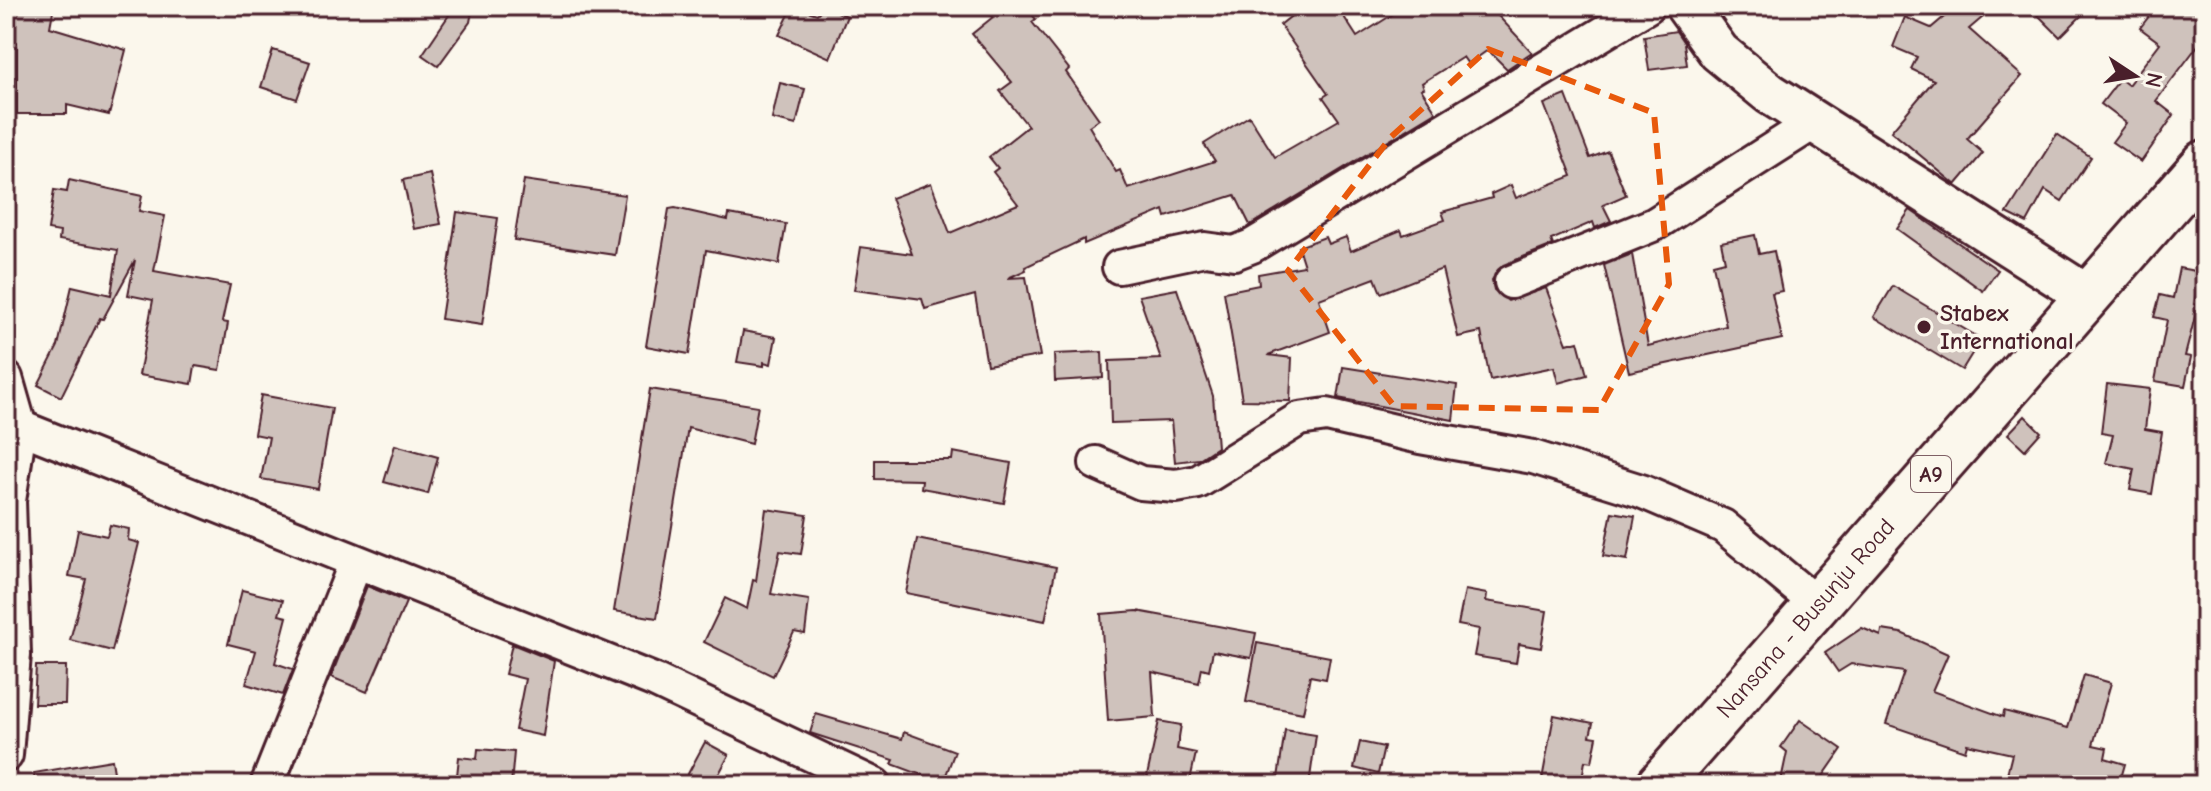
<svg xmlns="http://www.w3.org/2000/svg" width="2211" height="791" viewBox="0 0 2211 791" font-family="'Comic Neue',sans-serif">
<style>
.building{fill:#cfc2bc;stroke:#4a1f2b;stroke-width:2}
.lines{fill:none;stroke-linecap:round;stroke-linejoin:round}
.minor-casing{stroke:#4a1f2b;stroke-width:38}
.tertiary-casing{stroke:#4a1f2b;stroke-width:46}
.primary-casing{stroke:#4a1f2b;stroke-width:50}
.minor{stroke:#fbf7ec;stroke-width:32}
.tertiary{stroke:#fbf7ec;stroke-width:40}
.primary{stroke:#fbf7ec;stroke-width:44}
.marked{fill:none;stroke:#e8590c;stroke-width:6;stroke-dasharray:16 10;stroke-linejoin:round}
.poi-dot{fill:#4a1f2b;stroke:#fbf7ec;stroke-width:3}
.labels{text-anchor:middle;stroke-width:7;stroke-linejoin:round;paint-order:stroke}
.shield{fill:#fbf7ec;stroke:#7f6065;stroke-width:2}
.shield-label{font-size:22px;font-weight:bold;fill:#4a1f2b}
.poi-label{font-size:24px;font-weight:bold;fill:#4a1f2b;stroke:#fbf7ec;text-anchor:start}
.street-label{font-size:24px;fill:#4a1f2b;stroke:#fbf7ec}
</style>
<rect width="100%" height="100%" fill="#fbf7ec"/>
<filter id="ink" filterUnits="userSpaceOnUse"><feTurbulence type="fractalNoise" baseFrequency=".0125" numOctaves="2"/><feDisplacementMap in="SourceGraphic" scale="16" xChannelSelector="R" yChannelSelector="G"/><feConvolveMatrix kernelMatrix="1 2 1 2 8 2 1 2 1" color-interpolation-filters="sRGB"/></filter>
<g filter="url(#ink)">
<!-- building -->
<g class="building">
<polygon points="6,6 54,6 50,27 126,50 109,115 67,105 67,114 17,114 17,42 6,40"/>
<polygon points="455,6 473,6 470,22 438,66 422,55"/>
<polygon points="793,6 817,14 824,6 847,16 830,58 779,35"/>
<polygon points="983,6 1024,6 1036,19 1032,22 1069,69 1066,72 1099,119 1089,126 1116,172 1120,170 1128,189 1215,161 1204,144 1249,116 1275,157 1339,120 1323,97 1328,94 1280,25 1304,6 1337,6 1357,37 1406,6 1489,6 1532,52 1507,69 1488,50 1468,64 1463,57 1422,83 1424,88 1421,89 1436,112 1250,225 1235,195 1166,217 1164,210 1084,244 1084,239 1025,267 1026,270 1008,278 1026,277 1040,356 987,365 975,295 925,309 922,299 854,290 861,247 912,254 891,198 931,183 950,233 1018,204 993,172 998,168 989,157 1028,126 1000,91 1012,82 972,34 993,17"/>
<polygon points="1957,6 1996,6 1969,29 2022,76 1967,139 1983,153 1956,185 1891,131 1934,80 1911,69 1917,57 1893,47 1905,17 1931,28"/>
<polygon points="2029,6 2091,6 2060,37"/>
<polygon points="2157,6 2205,6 2205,36 2156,101 2174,115 2141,162 2112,142 2126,123 2101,104 2120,79 2128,85 2160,43 2140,28"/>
<polygon points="1676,31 1684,43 1687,65 1649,70 1644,36"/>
<polygon points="273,50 310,62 297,99 261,87"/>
<polygon points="780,83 805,89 796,125 772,119"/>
<polygon points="1566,95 1590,158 1608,151 1626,195 1603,205 1611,221 1595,228 1593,222 1551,240 1553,245 1503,265 1492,280 1494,290 1508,301 1546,288 1567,344 1578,341 1587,375 1558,383 1554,367 1490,380 1481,332 1458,337 1442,269 1381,293 1375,278 1319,299 1330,332 1268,355 1292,358 1290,401 1242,400 1224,292 1259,285 1258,274 1304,266 1298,247 1325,237 1328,244 1346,237 1351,251 1401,230 1403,235 1445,220 1442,212 1492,198 1491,194 1511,185 1516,198 1572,176 1544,104"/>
<polygon points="2057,134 2091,157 2062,201 2045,190 2027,223 2007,213"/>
<polygon points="430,174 441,224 414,229 403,180"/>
<polygon points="69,180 142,196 139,211 165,216 154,271 230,285 222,322 228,323 220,370 195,366 192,384 139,375 153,300 128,295 135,260 103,319 100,318 61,397 38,385 58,346 72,286 111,295 118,250 59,240 60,232 48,230 54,190 67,192"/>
<polygon points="524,180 625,195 615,255 514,240"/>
<polygon points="675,208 728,220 729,214 786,224 779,264 706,250 689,354 646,346 669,209"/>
<polygon points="1910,210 1998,270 1983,291 1897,229"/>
<polygon points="457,212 498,218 482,325 441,319"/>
<polygon points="1755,235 1759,254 1774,251 1782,291 1772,293 1782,339 1629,372 1604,265 1632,254 1648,346 1726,326 1713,264 1725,261 1721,242"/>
<polygon points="2179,268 2201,272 2194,304 2198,305 2185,356 2191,357 2185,386 2155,381 2167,320 2154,317 2160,295 2173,298"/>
<polygon points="1893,286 1981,339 1962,370 1874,317"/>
<polygon points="1177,289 1213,396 1217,447 1199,459 1175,462 1171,421 1111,423 1109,361 1161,359 1139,296"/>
<polygon points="743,331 776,337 771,364 764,362 764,366 737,362"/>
<polygon points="1102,352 1103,378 1055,381 1054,354"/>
<polygon points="1343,367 1457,385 1453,420 1338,398"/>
<polygon points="2107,384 2150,389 2145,429 2162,432 2152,494 2130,490 2134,469 2106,463 2113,435 2101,433"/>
<polygon points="650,389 758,406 751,444 688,428 657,618 614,611"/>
<polygon points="261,395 332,408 318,489 261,479 269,437 254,434"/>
<polygon points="2025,416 2041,432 2025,450 2008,434"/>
<polygon points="395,445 438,457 428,494 384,482"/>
<polygon points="953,452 1011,463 1004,503 921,488 922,480 875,479 875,460 952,460"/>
<polygon points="766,509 807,515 801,554 780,551 771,594 809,600 805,634 794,632 773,676 704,642 725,598 747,609 753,580 756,581"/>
<polygon points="1612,512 1635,516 1627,560 1603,556"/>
<polygon points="110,525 129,529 128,540 139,543 112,651 70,640 86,579 69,576 78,530 107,536"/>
<polygon points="917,539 1056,567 1045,621 906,593"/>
<polygon points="367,586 406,602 367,692 331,677"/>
<polygon points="242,590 283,600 279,615 287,617 275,663 293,669 283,695 246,684 256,651 228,644"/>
<polygon points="1465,590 1487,594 1486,601 1547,611 1541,648 1519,644 1516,663 1474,656 1479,629 1458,625"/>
<polygon points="1137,611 1256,633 1251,658 1213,651 1209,670 1202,668 1199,683 1152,672 1155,717 1108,721 1101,614"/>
<polygon points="1862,628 1881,636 1882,630 1901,633 1948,654 1932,691 2003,717 2004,711 2068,728 2084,675 2111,683 2093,745 2107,748 2105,758 2125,764 2119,785 2032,785 2006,778 2012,754 1967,744 1965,751 1886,724 1904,672 1851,664 1838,672 1825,653"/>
<polygon points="1257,643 1330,657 1326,679 1310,676 1303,713 1246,702"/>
<polygon points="512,644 554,661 543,736 515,730 525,679 505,674"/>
<polygon points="36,666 66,666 65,704 34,704"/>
<polygon points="816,714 902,739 904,732 955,751 943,783 892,764 894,760 810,733"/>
<polygon points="1554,715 1593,723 1590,736 1597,737 1592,762 1585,761 1581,785 1541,785"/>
<polygon points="1800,720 1842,749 1817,785 1780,785 1787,752 1781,747"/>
<polygon points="1159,721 1181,725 1177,749 1196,753 1189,785 1145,785"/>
<polygon points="1285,730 1316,735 1309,785 1277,785"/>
<polygon points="705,742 729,755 713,785 682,785"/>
<polygon points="1360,742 1384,747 1378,774 1354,768"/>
<polygon points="478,749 514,752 511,785 456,785 459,757 477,759"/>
<polygon points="112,760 116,785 35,785 34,773"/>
</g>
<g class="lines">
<!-- minor casing -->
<g class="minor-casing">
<g id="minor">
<polyline points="1119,267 1205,249 1234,253 1252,246 1648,6"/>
<polyline points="1511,282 1655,224 1815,122"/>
<polyline points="6,378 20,427 9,501 14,654 6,755"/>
<polyline points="20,427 656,681 875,785"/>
<polyline points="1096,463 1141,483 1176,486 1198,482 1299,419 1327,415 1420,437 1533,457 1641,491 1723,526 1817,604"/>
<polyline points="267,785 356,562"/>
</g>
</g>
<!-- tertiary casing -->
<g class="tertiary-casing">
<polyline id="tertiary" points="1686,6 1719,52 1769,93 2088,296"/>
</g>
<!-- primary casing -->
<g class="primary-casing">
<g id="primary">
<path id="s1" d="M1659 785 2205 163"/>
</g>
</g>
<!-- minor -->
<use href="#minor" class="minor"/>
<!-- tertiary -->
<use href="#tertiary" class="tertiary"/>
<!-- primary -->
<use href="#primary" class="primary"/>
</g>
</g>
<!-- marked area -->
<path class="marked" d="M1488 49 1654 113 1669 284 1599 410 1394 406 1288 271 1391 137Z"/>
<!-- markers -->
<circle class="poi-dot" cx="1924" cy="327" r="8"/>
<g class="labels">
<!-- shield labels -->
<rect class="shield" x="1911" y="456" width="40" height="36" rx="6"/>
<g class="shield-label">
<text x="1931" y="482">A9</text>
</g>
<!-- poi labels -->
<g class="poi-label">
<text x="1940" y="321">Stabex<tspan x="1940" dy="28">International</tspan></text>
</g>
<!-- street labels -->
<g class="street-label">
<text dy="8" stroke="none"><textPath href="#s1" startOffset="222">Nansana - Busunju Road</textPath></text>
</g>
</g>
<!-- margin -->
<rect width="2211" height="791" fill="none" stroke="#fbf7ec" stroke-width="32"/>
<rect x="16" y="16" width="2179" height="759" fill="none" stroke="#4a1f2b" stroke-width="3" filter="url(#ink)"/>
<!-- north arrow -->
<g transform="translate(2135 76) rotate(102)" stroke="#fbf7ec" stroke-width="6" paint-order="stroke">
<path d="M0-6L14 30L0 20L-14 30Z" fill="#4a1f2b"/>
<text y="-12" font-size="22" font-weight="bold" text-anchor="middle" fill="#4a1f2b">N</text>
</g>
</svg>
